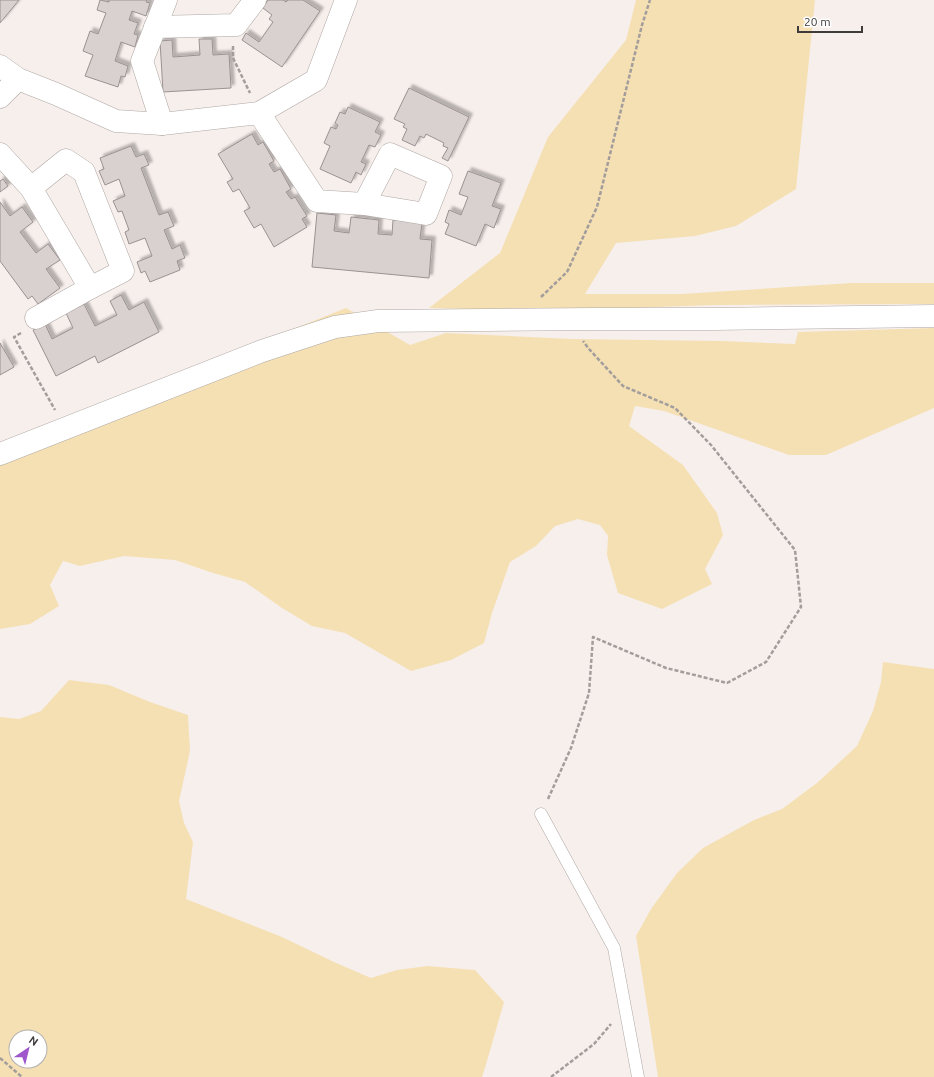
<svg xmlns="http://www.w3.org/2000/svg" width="934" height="1077" viewBox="0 0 934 1077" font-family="Ubuntu,sans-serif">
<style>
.green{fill:#f5e0b4;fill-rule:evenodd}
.building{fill:#d9d1cf;stroke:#9a9291;filter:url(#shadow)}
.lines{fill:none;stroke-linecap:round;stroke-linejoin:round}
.service-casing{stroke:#afa8a5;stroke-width:13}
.minor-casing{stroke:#afa8a5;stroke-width:23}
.path{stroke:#a39d9b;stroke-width:2.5;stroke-dasharray:4 2;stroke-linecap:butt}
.service{stroke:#fff;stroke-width:12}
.minor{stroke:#fff;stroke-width:22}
</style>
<defs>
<filter id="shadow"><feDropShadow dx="3.5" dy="-3.5" stdDeviation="1" flood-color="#0004"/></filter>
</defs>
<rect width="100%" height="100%" fill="#f7efec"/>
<!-- green -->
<g class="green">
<polygon points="636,0 815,0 796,189 736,226 695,236 616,243 585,294 682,294 852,283 934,283 934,304 715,305 545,311 429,308 500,253 548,137 626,40"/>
<polygon points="346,308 410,345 446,333 572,339 722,341 795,344 798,332 934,328 934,408 826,455 789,455 664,411 635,406 629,426 683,465 717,513 723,535 705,569 712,584 662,609 618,593 607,555 608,536 600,525 578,519 555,526 536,546 510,562 492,613 484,643 451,660 411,671 345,633 312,626 282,608 245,582 213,573 175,560 124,556 80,566 63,561 50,585 59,606 30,624 0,629 0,455 66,420"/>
<polygon points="883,662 934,669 934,1077 658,1077 636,936 651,909 677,873 703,848 754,820 782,809 817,783 857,746 873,711 881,682"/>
<path d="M69 680 109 685 150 702 188 715 190 751 179 801 184 823 193 842 186 899 282 937 334 962 371 978 397 970 428 966 475 970 504 1002 487 1061 482 1077H0V717L19 719 41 711ZM16 1037H40V1061H16Z"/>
</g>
<!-- building -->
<g class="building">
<polygon points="0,0 19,0 0,23"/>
<polygon points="100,0 109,2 109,0 147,0 146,2 150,3 146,16 132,11 129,20 138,23 134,34 138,35 135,47 121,42 115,61 128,66 125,77 121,76 118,87 85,76 93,55 83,51 90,31 98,34 106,13 97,10"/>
<polygon points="268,0 283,0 286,2 288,0 303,0 320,11 282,67 242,40 246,33 259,42 273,22 269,19 272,15 263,8"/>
<polygon points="199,39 212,39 213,55 229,54 231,88 163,92 160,41 172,40 173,57 200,55"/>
<polygon points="409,88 469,117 448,161 442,158 448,148 443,146 444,143 426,134 424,138 420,136 415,146 402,140 407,129 403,127 405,124 394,119"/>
<polygon points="348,107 380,122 375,132 381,135 375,147 369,145 361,162 366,164 361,175 356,172 351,183 320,169 330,146 324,143 331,127 336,129 338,125 335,123 340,112 345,114"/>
<polygon points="252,134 258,145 263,142 274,161 269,164 274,172 280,169 291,189 286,192 291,199 295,197 307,216 302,219 307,227 274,247 261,224 254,228 244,211 250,208 239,189 233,192 227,182 233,179 218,154"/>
<polygon points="131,146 136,157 144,154 149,165 141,168 159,215 168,212 174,226 164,230 172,249 180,245 185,258 177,261 180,270 150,282 145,271 141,273 137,262 152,256 145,238 129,244 125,232 129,230 122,211 118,212 113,201 125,196 119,179 105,185 99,171 104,169 100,158"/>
<polygon points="468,171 501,183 492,206 501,209 494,228 485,224 476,246 445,234 449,224 445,222 449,210 461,215 468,197 459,194"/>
<polygon points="3,179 8,186 0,192 0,181"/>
<polygon points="0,202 10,216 22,207 33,222 20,232 36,253 48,244 60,260 46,269 60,288 38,304 32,296 28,299 0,261"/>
<polygon points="317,213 336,215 334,231 349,233 351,217 379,220 378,234 392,235 393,220 422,222 420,239 432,240 429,278 312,267"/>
<polygon points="121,295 129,310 144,302 159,332 98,363 95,356 56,376 33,330 45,324 52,339 73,328 66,313 84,304 95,326 117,315 110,301"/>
<polygon points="0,343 14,367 0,375"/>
</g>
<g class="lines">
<!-- service casing -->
<g class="service-casing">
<polyline id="service" points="541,814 614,948 638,1077"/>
</g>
<!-- minor casing -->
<g class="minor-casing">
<g id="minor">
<polyline points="155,27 236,25 255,0"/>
<polyline points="0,66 18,79 56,94 116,121 162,124 259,113 316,80 346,0"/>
<polyline points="0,97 18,79"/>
<polyline points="259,113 317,201 364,204 426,214 441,176 390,154 364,204"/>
<polyline points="162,124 142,61 166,0"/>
<polyline points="0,154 31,188 90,288 123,271 84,172 66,160 31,188"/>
<polyline points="36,318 90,288"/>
<polyline points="0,454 262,351 335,327 378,321 594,319 715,319 934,316"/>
</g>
</g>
<!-- path -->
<g class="path">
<polyline points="233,46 233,58 250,93"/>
<polyline points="541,297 567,272 597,207 642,25 650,0"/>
<polyline points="21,333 14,337 55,410"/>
<polyline points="548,799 571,748 589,693 593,637 666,668 727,683 766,662 801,607 795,550 711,445 675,408 623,386 589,349 583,341"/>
<polyline points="0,1058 22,1077"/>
<polyline points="551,1077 594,1044 611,1024"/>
</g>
<!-- service -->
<use href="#service" class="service"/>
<!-- minor -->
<use href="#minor" class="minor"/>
</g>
<!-- north arrow -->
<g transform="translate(28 1049) rotate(35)"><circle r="19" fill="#ffffff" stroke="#b2b1b0"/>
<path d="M0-3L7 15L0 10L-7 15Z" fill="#9f58cc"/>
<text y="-6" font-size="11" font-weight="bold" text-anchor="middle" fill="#3e3b3a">N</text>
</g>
<!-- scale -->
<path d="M798 26v6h64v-6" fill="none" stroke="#3e3b3a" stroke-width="2"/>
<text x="804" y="26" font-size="12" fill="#3e3b3a" stroke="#ffffff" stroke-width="3" paint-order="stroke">20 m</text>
</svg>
